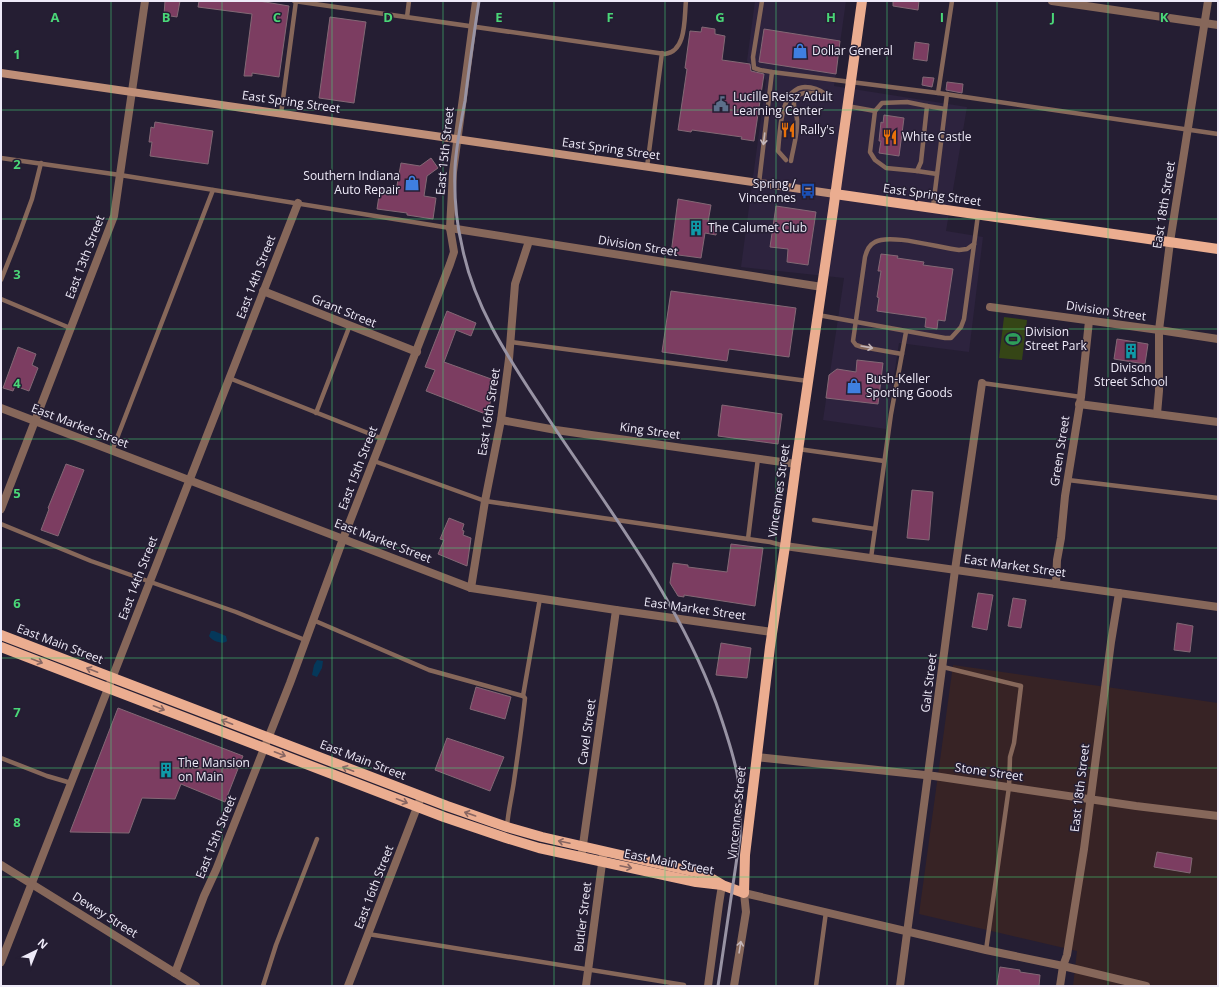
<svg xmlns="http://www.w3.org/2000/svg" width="1219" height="987" viewBox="0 0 1219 987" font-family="'Open Sans',sans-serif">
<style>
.built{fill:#2d233e}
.industrial{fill:#372325}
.green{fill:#354516}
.water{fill:#05385a}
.building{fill:#7c3d61;stroke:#836875}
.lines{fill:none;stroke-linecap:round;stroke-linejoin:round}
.service{stroke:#86675a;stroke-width:4.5}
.minor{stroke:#86675a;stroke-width:8}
.tertiary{stroke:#86675a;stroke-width:8}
.secondary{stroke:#bf8f78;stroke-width:8}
.primary{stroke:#ebad90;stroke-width:10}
.rail{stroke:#9893a4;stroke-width:3}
.oneway{stroke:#c4b6b9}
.oneway2{stroke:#886662}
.grid{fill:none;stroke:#4ad778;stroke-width:1;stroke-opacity:0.55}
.labels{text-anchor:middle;stroke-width:3;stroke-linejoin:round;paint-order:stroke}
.poi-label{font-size:12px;fill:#eeeaf8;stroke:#251e33;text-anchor:start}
.street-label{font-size:12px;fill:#eeeaf8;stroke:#251e33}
.grid-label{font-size:13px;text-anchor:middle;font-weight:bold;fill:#4ad778;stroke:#251e33;stroke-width:3;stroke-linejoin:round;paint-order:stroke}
</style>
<rect width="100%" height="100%" fill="#251e33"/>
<!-- built -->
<polygon class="built" points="755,1 846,1 834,86 967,107 946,231 983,237 969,352 899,343 886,429 823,420 844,278 741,267 766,80 747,61"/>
<!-- industrial -->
<polygon class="industrial" points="953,665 1218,703 1218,986 1073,986 1077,951 919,914"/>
<!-- green -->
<polygon class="green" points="1004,317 1027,320 1022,360 999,358"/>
<!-- water -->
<g class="water">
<path d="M211 631H214L226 636 227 641C223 645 212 641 209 636Z"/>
<polygon points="317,660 323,661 322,668 317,677 312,675 314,665"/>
</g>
<!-- building -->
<g class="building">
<polygon points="165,1 180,1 177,17 164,15"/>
<polygon points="199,1 259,1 289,6 279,77 252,73 252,76 244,76 252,14 198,7"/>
<polygon points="893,1 919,1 918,10 893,6"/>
<polygon points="330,17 366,22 354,103 319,98"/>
<polygon points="702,27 715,29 715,34 725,36 722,60 750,64 751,71 764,74 754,141 741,139 742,137 692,130 691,132 678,130 687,69 685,68 690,31 701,32"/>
<polygon points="764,29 840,41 836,74 759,62"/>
<polygon points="915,42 929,44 927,61 913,59"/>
<polygon points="923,77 934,78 932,87 922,85"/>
<polygon points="947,82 963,84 962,93 946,90"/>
<polygon points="884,115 904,118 899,156 879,153 881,141 879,141 881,122 883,123"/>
<polygon points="155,122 213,131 208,164 150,156 152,142 149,142 151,127 154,128"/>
<polygon points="431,158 438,168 427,176 424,196 436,198 433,219 407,215 407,213 377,209 380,189 396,191 401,163 420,166"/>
<polygon points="678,199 711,205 708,222 718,224 716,235 705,233 701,258 671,254"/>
<polygon points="776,206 816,212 808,265 787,262 788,249 770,247"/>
<polygon points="881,254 898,256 897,258 924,262 923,265 953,269 945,321 938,320 937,329 925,327 926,318 877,311 879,298 877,297 881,271 878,271"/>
<polygon points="671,291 796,308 789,357 729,349 727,361 662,352"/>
<polygon points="447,311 476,323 471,336 456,330 444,362 494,380 488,415 426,391 435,370 425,367"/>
<polygon points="1117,339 1148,344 1145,364 1114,359"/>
<polygon points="18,347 36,354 32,365 38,368 29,391 15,386 13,391 3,388"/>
<polygon points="857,360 883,363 878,404 826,398 829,375 837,369 856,372"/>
<polygon points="722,405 782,414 778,444 718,436"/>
<polygon points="66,464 84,470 58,536 41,530 49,509 48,508"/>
<polygon points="912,490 933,492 929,540 907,538"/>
<polygon points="449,518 464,524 462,530 464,531 463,535 471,538 467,566 438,554 444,540 440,539"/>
<polygon points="731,544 763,548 755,606 684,595 684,597 678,596 670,583 673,563 688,565 688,567 727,572"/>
<polygon points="978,593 993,595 987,630 972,627"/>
<polygon points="1013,598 1026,600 1021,628 1008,626"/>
<polygon points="1177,623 1193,626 1190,652 1174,650"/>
<polygon points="721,643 751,648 747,678 716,675"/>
<polygon points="476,687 511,697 505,719 470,709"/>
<polygon points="118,708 243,756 225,802 181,784 175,799 142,798 129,833 70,832"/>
<polygon points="447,738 504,757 490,791 435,770"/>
<polygon points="1157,852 1192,858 1190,873 1154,867"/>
<polygon points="1000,967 1020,970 1020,972 1040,975 1039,986 997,986"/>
</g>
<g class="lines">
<!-- service -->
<g class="service">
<path d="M294 1 665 54C687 51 684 18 686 1"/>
<polyline points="762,1 753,57 754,68 760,70 772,72 938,93 952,1"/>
<polyline points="407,17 409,1"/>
<polyline points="938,93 1218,134"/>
<polygon points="907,102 927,106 921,162 917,171 886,168 875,160 870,152 875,111 882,103"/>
<polyline points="847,106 875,111"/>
<polyline points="927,106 945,109"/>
<polyline points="281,114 296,1"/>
<polyline points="1,158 120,175 450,228"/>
<path d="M786 160 778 151C780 132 780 88 805 87 813 87 819 89 825 94"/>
<path d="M791 161C793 148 798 134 797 120 797 113 790 102 797 96 805 90 816 94 825 94"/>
<polyline points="647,167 662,53"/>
<polyline points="917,171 937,174"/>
<polyline points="759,183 772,72"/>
<polyline points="933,207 947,94"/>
<polyline points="1,280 17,240 32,199 41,163"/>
<polyline points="1,299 70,328"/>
<polyline points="818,315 945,338 951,338 961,327 964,319 978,215"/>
<polyline points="511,342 808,381"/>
<path d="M902 354 862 347 856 345 853 341 865 257C867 250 869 245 875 242 890 233 940 248 959 250L967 249 974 244"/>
<polyline points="229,378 383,439"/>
<polyline points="982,383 1081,397"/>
<polyline points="316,413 350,325"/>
<polyline points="798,449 884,461"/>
<polyline points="112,451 213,190"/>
<polyline points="374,461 485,501 748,539 770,542 785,546"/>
<polyline points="1068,480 1218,498"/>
<polyline points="814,520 875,529"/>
<polyline points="1,524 91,561 236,612 305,640"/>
<polyline points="748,539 758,458"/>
<polyline points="871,558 891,414 906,332"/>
<path d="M313 620 429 670 523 696 525 698C522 726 518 753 514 781 512 796 508 811 507 827"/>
<polyline points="943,667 1021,686 1014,743 1010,757 1009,787 986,950"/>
<polyline points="523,696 540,598"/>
<polyline points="1,758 47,776 71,783"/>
<polyline points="368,934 684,985"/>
<polyline points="263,986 276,945 317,839"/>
<polyline points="816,986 826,912"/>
</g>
<!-- minor -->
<g class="minor">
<polyline points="1052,1 1218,25"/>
<polyline points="450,228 822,287"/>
<polyline points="263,291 417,352"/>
<polyline points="990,307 1159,330 1218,339"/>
<polyline points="1079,404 1218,422"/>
<polyline points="1157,414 1159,391 1159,330 1170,242 1208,1"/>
<polyline points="501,420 556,430 796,464"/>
<polyline points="1,509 114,216 145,1"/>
<polyline points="785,546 1218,607"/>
<polyline points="1056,584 1057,560 1061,538 1065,496 1081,397 1089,321"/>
<polyline points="471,588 485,501 501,420 509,359 515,284 529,241"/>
<polyline points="756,757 934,776 1136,806 1218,816"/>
<polyline points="582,852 616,610"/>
<polyline points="1,865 196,986"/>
<polyline points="1,962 298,203"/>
<polyline points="175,973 204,896 216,870 290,683 343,539 450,264 454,252 450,228 453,172 476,1"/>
<polyline points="348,986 421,797"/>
<polyline points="586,986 603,856"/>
<polyline points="708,986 719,904 722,885"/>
<polyline points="734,986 746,912 744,893 986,950 1063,966 1146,986"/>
<polyline points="900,986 955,570 982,383"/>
<polyline points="1060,986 1063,966 1067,955 1084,849 1111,642 1119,593"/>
</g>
<!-- tertiary -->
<polyline class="tertiary" points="1,408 471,588 616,610 772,632"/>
<!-- secondary -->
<polyline class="secondary" points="1,73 835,194"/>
<!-- primary -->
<g class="primary">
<polyline points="835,194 1218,249"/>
<polyline points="1,635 447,806 507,827 542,837 704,874 721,884"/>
<polyline points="1,647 444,817 506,838 539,848 696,882 722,885 744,893 745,855 770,647 785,546 796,464 833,211 862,1"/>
</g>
<!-- rail -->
<path class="rail" d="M479 1C474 34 469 67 465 101 461 122 456 147 455 168 454 194 456 221 462 246 474 308 510 360 544 412 606 506 677 597 716 703 724 726 732 749 737 773 741 794 740 816 740 837L718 986"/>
</g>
<!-- one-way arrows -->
<defs><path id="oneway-shaft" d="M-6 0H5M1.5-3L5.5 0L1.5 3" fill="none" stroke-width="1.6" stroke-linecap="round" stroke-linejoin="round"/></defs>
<g class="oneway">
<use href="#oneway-shaft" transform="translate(764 139) rotate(97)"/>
<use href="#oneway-shaft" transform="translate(867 347) rotate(10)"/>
<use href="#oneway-shaft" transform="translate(740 947) rotate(-81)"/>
</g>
<g class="oneway2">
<use href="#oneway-shaft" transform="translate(37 661) rotate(21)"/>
<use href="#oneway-shaft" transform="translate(92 670) rotate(-159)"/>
<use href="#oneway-shaft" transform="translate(159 708) rotate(21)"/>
<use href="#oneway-shaft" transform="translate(227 722) rotate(-159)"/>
<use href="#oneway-shaft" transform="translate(280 754) rotate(21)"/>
<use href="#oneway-shaft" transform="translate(348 769) rotate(-159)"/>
<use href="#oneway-shaft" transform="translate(402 801) rotate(21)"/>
<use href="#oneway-shaft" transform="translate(470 814) rotate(-161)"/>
<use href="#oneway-shaft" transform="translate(564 842) rotate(-168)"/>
<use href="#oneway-shaft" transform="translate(626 867) rotate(12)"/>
</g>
<!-- grid -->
<path class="grid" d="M111 1V986M222 1V986M332 1V986M443 1V986M554 1V986M665 1V986M776 1V986M887 1V986M997 1V986M1108 1V986M1 110H1218M1 219H1218M1 329H1218M1 439H1218M1 548H1218M1 658H1218M1 768H1218M1 877H1218"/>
<!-- icons -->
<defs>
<g id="shop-bare" transform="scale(1.2)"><path d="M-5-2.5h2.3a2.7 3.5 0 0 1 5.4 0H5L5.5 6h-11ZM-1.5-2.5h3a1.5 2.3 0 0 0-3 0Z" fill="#3f7fe0" stroke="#251e33" stroke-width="2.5" paint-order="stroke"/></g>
<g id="civic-bare" transform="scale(1.2)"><path d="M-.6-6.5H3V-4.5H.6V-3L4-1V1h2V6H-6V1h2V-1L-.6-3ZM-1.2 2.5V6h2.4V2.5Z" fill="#5c6f8a" stroke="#251e33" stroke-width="2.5" paint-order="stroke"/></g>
<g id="restaurant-bare" transform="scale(1.2)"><path d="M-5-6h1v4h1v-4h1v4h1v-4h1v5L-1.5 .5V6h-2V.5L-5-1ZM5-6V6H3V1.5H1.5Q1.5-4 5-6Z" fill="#e8710a" stroke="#251e33" stroke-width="2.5" paint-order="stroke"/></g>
<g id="bus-bare" transform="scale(1.2)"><path d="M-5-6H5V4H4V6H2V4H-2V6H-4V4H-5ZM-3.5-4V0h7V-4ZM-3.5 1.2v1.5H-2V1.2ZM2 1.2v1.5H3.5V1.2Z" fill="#1a4fb4" stroke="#251e33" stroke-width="2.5" paint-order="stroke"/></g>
<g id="building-bare" transform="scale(1.2)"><path d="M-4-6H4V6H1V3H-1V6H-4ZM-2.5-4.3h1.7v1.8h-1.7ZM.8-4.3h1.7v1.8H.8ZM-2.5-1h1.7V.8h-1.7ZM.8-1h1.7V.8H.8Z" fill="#0f9aa8" stroke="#251e33" stroke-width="2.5" paint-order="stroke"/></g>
<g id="stadium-bare" transform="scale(1.2)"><path d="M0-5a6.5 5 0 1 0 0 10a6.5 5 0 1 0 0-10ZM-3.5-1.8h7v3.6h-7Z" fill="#2e9e5b" stroke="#251e33" stroke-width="2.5" paint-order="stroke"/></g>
</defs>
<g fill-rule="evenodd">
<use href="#shop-bare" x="800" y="51"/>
<use href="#civic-bare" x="721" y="104"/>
<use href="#restaurant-bare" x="788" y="130"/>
<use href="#restaurant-bare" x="890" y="137"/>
<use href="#shop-bare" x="412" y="183"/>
<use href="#bus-bare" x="808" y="191"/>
<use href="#building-bare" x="696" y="228"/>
<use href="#stadium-bare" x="1013" y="339"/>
<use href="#building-bare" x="1131" y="351"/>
<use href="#shop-bare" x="854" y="386"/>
<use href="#building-bare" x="166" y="770"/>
</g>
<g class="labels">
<!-- poi labels -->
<g class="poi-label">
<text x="812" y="55">Dollar General</text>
<text x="733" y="101">Lucille Reisz Adult<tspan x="733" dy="14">Learning Center</tspan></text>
<text x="800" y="134">Rally's</text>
<text x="902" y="141">White Castle</text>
<text x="400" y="180" text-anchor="end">Southern Indiana<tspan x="400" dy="14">Auto Repair</tspan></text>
<text x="796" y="188" text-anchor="end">Spring /<tspan x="796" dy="14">Vincennes</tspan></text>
<text x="708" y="232">The Calumet Club</text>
<text x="1025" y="336">Division<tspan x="1025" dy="14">Street Park</tspan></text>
<text x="1131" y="372" text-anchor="middle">Divison<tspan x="1131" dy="14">Street School</tspan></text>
<text x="866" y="383">Bush-Keller<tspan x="866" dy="14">Sporting Goods</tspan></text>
<text x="178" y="767">The Mansion<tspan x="178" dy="14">on Main</tspan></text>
</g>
<!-- street labels -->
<g class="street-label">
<text transform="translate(291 102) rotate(8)" y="4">East Spring Street</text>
<text transform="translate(611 149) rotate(8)" y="4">East Spring Street</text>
<text transform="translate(445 151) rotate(-84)" y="4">East 15th Street</text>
<text transform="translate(932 195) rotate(8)" y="4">East Spring Street</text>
<text transform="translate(1164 205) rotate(-81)" y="4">East 18th Street</text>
<text transform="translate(638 246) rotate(9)" y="4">Division Street</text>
<text transform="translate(85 257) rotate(-69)" y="4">East 13th Street</text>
<text transform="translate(256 277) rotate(-69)" y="4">East 14th Street</text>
<text transform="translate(344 311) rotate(22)" y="4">Grant Street</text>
<text transform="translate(1106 311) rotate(8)" y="4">Division Street</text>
<text transform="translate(489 412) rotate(-81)" y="4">East 16th Street</text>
<text transform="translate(80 426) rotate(21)" y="4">East Market Street</text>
<text transform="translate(650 431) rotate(8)" y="4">King Street</text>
<text transform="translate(1060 451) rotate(-81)" y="4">Green Street</text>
<text transform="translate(358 468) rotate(-69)" y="4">East 15th Street</text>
<text transform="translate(779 491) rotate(-82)" y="4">Vincennes Street</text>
<text transform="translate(383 541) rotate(21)" y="4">East Market Street</text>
<text transform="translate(1015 566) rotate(8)" y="4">East Market Street</text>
<text transform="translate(138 578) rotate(-69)" y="4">East 14th Street</text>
<text transform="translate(695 609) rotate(8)" y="4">East Market Street</text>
<text transform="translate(60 644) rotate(21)" y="4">East Main Street</text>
<text transform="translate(929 683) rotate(-83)" y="4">Galt Street</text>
<text transform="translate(587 732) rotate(-82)" y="4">Cavel Street</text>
<text transform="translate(363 760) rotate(21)" y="4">East Main Street</text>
<text transform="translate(989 772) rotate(8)" y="4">Stone Street</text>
<text transform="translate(1080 788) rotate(-83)" y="4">East 18th Street</text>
<text transform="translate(737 813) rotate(-84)" y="4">Vincennes Street</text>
<text transform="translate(216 837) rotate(-68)" y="4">East 15th Street</text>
<text transform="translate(669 862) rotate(11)" y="4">East Main Street</text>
<text transform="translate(374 887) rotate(-69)" y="4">East 16th Street</text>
<text transform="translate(105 915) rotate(32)" y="4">Dewey Street</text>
<text transform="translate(583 917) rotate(-83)" y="4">Butler Street</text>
</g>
</g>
<g class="grid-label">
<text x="55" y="22">A</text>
<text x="166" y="22">B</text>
<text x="277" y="22">C</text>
<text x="388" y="22">D</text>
<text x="499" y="22">E</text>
<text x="610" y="22">F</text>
<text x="720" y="22">G</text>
<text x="831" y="22">H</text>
<text x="942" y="22">I</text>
<text x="1053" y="22">J</text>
<text x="1164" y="22">K</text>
<text x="17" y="59">1</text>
<text x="17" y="169">2</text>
<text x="17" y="279">3</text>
<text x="17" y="388">4</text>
<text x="17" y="498">5</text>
<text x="17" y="608">6</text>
<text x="17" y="717">7</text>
<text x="17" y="827">8</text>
</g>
<!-- border -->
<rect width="1219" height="987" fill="none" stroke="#eeeaf8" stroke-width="4"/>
<!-- north arrow -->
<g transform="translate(36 951) rotate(43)" stroke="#251e33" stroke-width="3" paint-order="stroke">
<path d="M0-3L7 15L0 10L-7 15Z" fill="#eeeaf8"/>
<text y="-6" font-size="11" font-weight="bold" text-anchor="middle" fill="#eeeaf8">N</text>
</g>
</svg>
